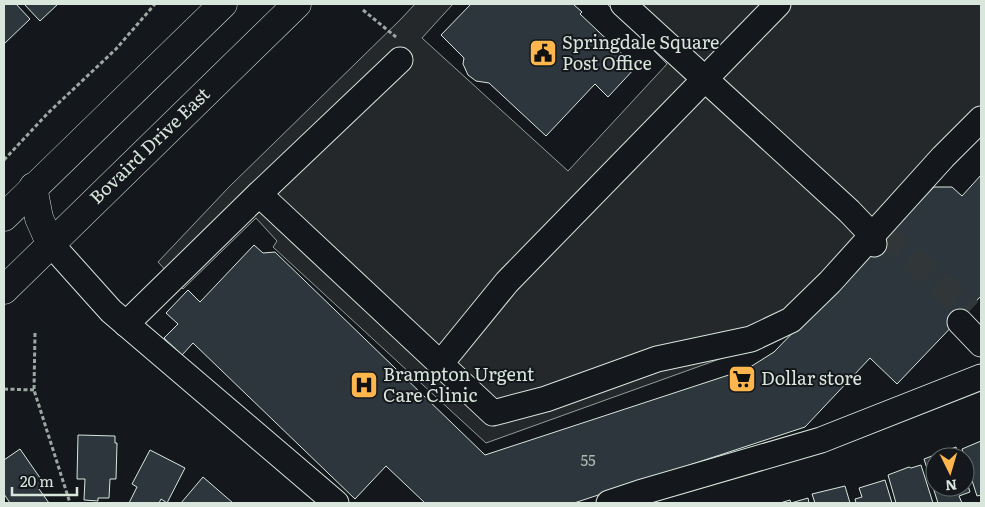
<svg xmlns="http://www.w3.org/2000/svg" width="985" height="507" viewBox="0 0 985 507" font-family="Literata,serif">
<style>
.parking{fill:#24282b;stroke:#939e99}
.building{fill:#2c363c;stroke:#d8e6dc}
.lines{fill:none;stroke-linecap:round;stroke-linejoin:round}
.minor-tunnel{stroke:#313739;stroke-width:25;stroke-dasharray:25 12;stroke-linecap:butt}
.minor-casing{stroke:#d8e6dc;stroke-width:27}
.major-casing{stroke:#d8e6dc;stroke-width:29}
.path{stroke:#9da8a2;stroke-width:3;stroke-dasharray:4 2.5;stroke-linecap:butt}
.minor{stroke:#14181c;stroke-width:25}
.major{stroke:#14181c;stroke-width:28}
.labels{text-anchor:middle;stroke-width:4;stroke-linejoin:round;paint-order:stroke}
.number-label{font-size:15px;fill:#adbab4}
.poi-label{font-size:18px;fill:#d8e6dc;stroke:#14181c;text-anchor:start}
.street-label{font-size:18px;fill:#d8e6dc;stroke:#14181c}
</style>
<rect width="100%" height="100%" fill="#14181c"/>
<!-- parking -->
<polygon class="parking" points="415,4 453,4 422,38 568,171 667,64 607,4 981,4 981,108 753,347 486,443 273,247 277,241 256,218 183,289 158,262 229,187 401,19"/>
<!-- building -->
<g class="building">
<polygon points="4,4 16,4 30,19 4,44"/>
<polygon points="24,4 58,4 40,21"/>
<polygon points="471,4 573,4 582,12 580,14 636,67 608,97 595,84 546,136 489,83 476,81 468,75 463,64 464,58 441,35"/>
<polygon points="981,175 981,296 897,384 870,358 805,427 574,503 425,503 386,466 355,499 193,343 182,355 164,338 178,324 166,313 188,290 200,302 254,245 263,253 275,252 485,455 747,369 774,352 934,187 952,187 962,196"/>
<polygon points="78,435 115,436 115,443 117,443 116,479 110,479 109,498 98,498 98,501 84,500 85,479 77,479"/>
<polygon points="981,441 981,495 977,496 962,449"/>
<polygon points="956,447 959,457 935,457 935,487 965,487 965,476 970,492 959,496 962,503 938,503 924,459"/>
<polygon points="20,449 45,485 39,489 49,503 10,503 4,494 4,460"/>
<polygon points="150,450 185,468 167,503 161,499 159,503 129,503 137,487 132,484"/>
<polygon points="921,465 933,503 896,503 888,475 909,467 911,468"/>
<polygon points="203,477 233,503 181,503"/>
<polygon points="885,480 892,503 856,503 855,499 862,497 859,488"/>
<polygon points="845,486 850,503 815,503 812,494"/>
<polygon points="808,498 809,503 780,503 790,500 791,503"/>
</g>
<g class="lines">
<!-- minor-tunnel -->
<polyline class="minor-tunnel" points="883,233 970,311"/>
<!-- minor casing -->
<g class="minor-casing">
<g id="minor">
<polyline points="623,4 849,211 872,235 874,244"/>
<polyline points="259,194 400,60"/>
<polyline points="50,243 111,311 336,503"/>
<polyline points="960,322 981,344"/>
<polyline points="126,324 259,194 493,413 546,399 657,359 751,339 791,320 830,282 943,157 981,119"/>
<polyline points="441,363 507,282 778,4"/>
<polyline points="609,503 639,493 821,440 981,377"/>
</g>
</g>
<!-- major casing -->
<g class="major-casing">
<g id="major">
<polyline points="33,187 39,218 50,243"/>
<polyline points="4,217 223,4"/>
<polyline points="4,290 297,4"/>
</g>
</g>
<!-- path -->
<g class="path">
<polyline points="363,10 396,37"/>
<polyline points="4,160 48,113 116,49 155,4"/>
<polyline points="35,333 34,390 70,503"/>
<polyline points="4,389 34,390"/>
</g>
<!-- minor -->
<use href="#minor" class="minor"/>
<!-- major -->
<use href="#major" class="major"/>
</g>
<!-- icons -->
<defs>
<g id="civic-square" transform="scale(1.4375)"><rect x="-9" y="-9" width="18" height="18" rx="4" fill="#ffb74d" stroke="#14181c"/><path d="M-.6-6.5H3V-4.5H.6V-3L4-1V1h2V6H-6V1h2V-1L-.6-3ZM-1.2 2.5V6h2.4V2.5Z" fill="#111"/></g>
<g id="supermarket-square" transform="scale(1.4375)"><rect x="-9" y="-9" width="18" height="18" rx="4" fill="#ffb74d" stroke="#14181c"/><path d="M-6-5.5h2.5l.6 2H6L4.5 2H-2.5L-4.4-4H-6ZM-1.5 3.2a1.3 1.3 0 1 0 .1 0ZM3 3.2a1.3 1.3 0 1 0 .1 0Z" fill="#111"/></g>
<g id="hospital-square" transform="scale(1.4375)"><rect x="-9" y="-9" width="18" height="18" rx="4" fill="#ffb74d" stroke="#14181c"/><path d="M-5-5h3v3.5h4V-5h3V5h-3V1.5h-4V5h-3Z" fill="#111"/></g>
</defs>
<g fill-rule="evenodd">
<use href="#civic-square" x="543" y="53"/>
<use href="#supermarket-square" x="742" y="379"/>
<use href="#hospital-square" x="364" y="385"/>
</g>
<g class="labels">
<!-- number labels -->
<g class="number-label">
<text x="588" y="466">55</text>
</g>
<!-- poi labels -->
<g class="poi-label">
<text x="562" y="49">Springdale Square<tspan x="562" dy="21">Post Office</tspan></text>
<text x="383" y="381">Brampton Urgent<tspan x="383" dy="21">Care Clinic</tspan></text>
<text x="761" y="385">Dollar store</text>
</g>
<!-- street labels -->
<g class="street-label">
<text transform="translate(150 146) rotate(-44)" y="6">Bovaird Drive East</text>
</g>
</g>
<!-- border -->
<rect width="985" height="507" fill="none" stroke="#d8e6dc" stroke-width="10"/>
<!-- north arrow -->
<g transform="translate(950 472) rotate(175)"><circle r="24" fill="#14181c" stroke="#626a69"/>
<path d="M0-4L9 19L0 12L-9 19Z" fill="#ffb74d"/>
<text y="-8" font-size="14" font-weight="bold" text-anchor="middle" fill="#d8e6dc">N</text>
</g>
<!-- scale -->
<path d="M12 487v8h65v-8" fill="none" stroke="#d8e6dc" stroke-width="2.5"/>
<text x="20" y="487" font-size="15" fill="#d8e6dc" stroke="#14181c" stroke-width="4" paint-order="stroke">20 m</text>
</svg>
